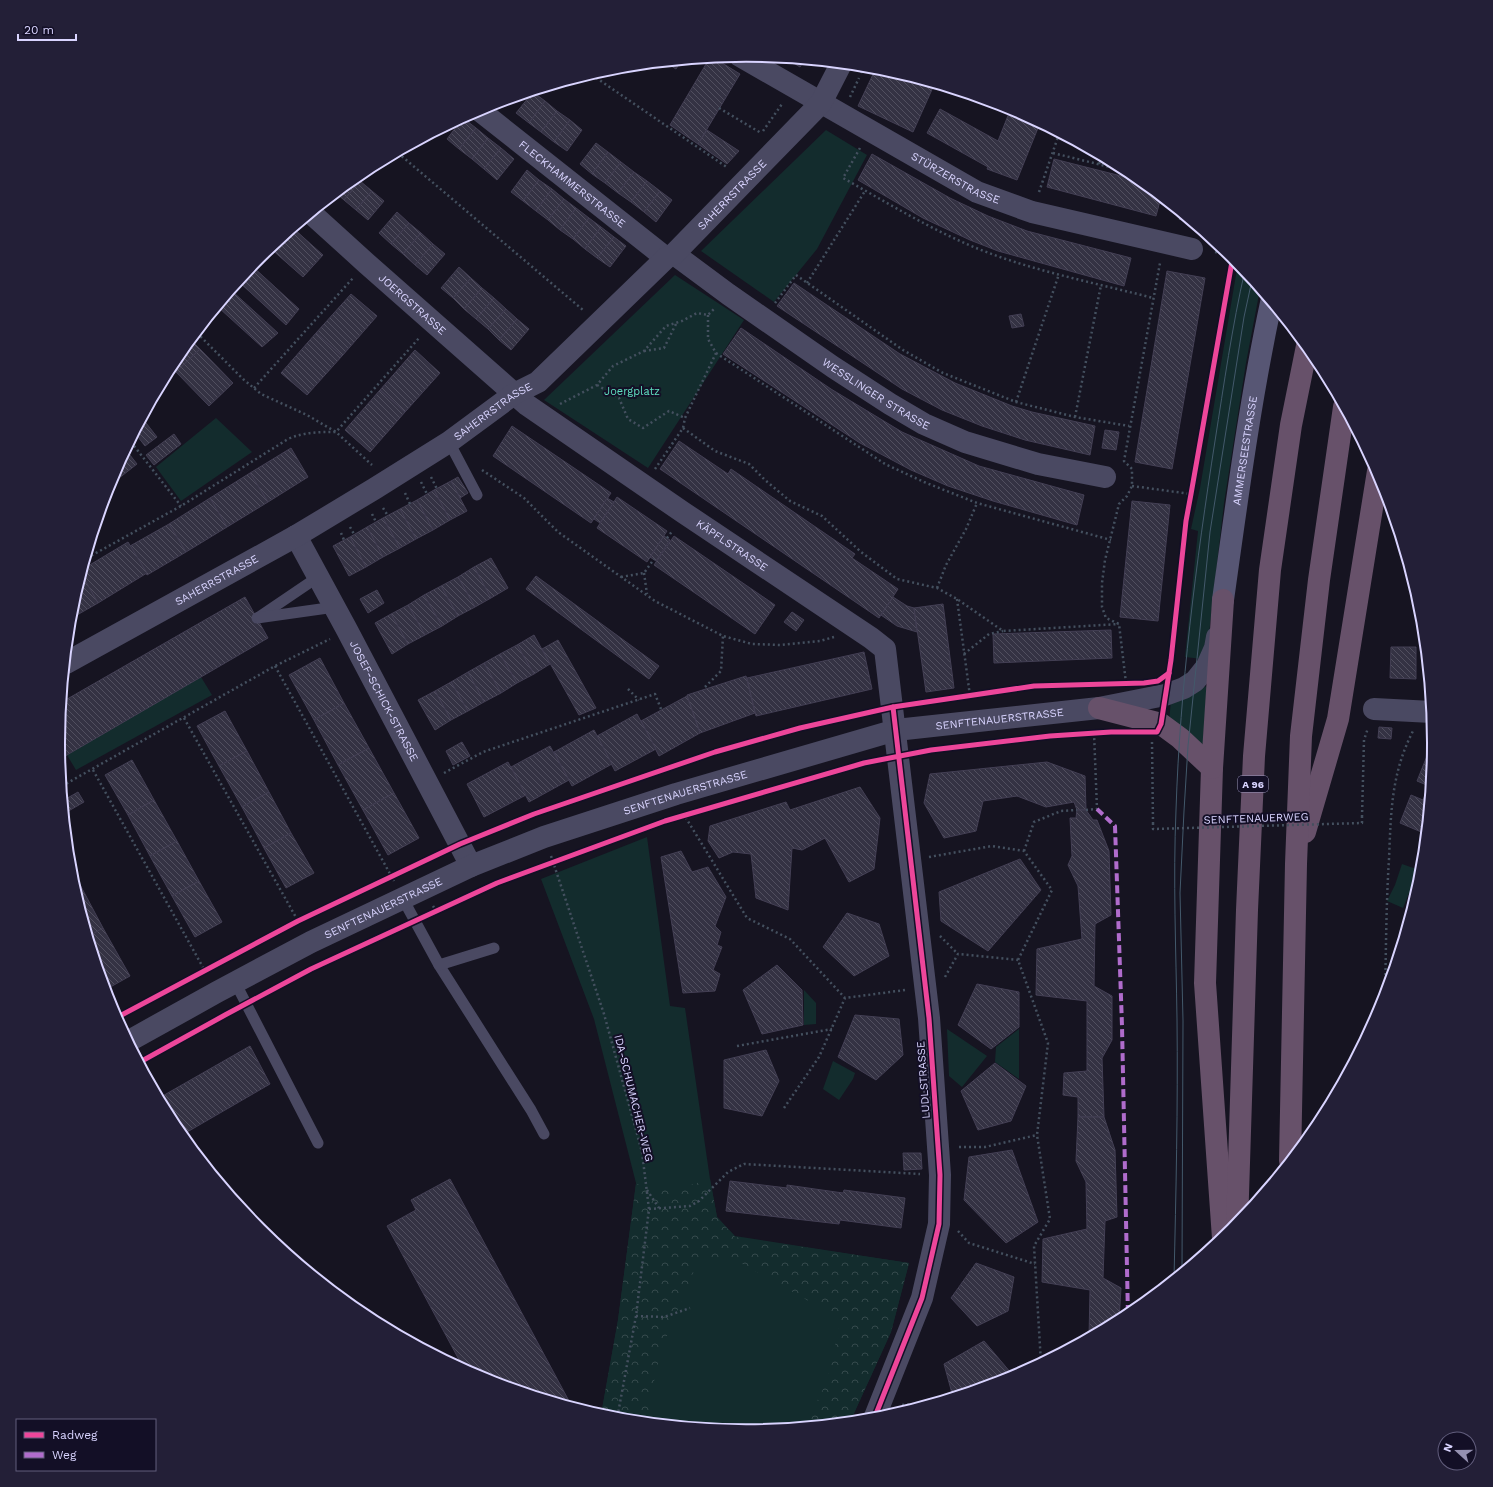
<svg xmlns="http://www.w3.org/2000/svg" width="1493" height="1487" viewBox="0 0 1493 1487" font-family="'Work Sans',sans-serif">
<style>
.green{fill:#132c2d}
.forest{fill:url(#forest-crowns)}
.building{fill:url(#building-back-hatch);stroke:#433f54}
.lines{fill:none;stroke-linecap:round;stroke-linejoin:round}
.path{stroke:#44505f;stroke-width:2.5;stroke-dasharray:2 3;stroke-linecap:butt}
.service{stroke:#4a4962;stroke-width:11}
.minor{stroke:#4a4962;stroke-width:22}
.tertiary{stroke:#4a4962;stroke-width:22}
.secondary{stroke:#575674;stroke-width:22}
.motorway{stroke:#67516a;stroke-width:22}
.tram{stroke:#43596b;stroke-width:1}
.path-bridge{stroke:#44505f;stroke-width:2.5;stroke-dasharray:2 3;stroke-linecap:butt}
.quiet{stroke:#b06ccc;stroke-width:4;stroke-dasharray:8 4;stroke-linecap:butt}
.cycleway-casing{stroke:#130f26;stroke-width:8}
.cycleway{stroke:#ed469a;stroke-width:5}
.labels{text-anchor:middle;stroke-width:4;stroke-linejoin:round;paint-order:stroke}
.shield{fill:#130f26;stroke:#9e99be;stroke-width:1}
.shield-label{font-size:10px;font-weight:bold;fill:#d9d4ff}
.street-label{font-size:11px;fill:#d9d4ff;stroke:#130f26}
.park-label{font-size:11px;fill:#5fe0c0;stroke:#130f26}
.rim{fill:none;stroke:#d9d4ff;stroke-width:2}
</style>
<defs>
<pattern id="forest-crowns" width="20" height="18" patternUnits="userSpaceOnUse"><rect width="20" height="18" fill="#132c2d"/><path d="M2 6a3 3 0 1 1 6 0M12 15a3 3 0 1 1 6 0" fill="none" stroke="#354a4c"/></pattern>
<pattern id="building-back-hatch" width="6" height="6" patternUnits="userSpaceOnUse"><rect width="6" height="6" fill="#343243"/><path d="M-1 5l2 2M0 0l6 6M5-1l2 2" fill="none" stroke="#514f5f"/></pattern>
</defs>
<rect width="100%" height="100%" fill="#161421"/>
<!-- green -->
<g class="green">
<polygon points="826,130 867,155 817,249 774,302 701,251"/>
<polygon points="1238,263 1260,289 1246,363 1224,503 1208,643 1202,659 1185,657 1198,531 1191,529 1200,488"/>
<polygon points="675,275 744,320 648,468 544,400"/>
<polygon points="216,418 252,452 181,501 156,467"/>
<polygon points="201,677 212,695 76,770 67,755"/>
<polygon points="1207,686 1203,745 1169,723 1171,699"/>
<polygon points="647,837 670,1006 685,1008 710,1179 717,1217 735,1236 909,1263 891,1332 850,1422 746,1432 612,1419 601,1415 618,1320 636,1183 594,1019 541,879"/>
<polygon points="1402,864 1422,871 1416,897 1409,893 1403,908 1387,901 1395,885"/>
<polygon points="804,990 816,1003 816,1024 804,1025"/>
<polygon points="947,1029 987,1056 962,1087 949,1076"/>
<polygon points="1019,1029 1019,1079 995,1062 996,1047"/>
<polygon points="833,1061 855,1073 853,1079 839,1100 823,1089"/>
</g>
<!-- forest -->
<polygon class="forest" points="710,1179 717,1217 735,1237 909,1263 891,1332 850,1422 805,1426 827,1381 841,1319 737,1261 698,1261 661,1350 651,1395 651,1423 612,1419 601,1415 618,1320 636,1184 677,1189"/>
<!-- building -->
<g class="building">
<polygon points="714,58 740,74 698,144 670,125 709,59"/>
<polygon points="787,59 804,61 800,67"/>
<polygon points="681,61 676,69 666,63"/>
<polygon points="876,68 934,85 913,132 858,106"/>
<polygon points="533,92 545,101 529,123 516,113"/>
<polygon points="545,101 557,111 541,132 529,123"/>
<polygon points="1011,108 1040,123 1017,180 987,169 988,167 927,133 940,109 998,141"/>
<polygon points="557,111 570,120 554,142 541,132"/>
<polygon points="463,118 476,128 459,149 447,139"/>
<polygon points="570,120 582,130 567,151 554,142"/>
<polygon points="476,128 488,138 472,159 459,149"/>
<polygon points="707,130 739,151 727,164 698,144"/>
<polygon points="488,138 501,148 484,169 472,159"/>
<polygon points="596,143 608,152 592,174 580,164"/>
<polygon points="501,148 514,159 497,180 484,169"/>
<polygon points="608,152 621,162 605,183 592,174"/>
<polygon points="872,154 950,198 988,216 1027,231 1131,258 1124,286 998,251 970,240 923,218 858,180"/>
<polygon points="1054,159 1141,181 1161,197 1156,216 1047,187"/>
<polygon points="621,162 634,172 618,193 605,183"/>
<polygon points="527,170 539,180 523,201 511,192"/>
<polygon points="634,172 647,181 631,202 618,193"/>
<polygon points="356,177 360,181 344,200 337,194"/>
<polygon points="539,180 552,189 536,211 523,201"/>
<polygon points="360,181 372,191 356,210 344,200"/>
<polygon points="647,181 660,191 644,212 631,202"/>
<polygon points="552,189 564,199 548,220 536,211"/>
<polygon points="372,191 384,201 368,220 356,210"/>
<polygon points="660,191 672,200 656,222 644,212"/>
<polygon points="564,199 576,208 560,230 548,220"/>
<polygon points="576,208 589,218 573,239 560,230"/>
<polygon points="397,212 409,223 391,244 379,233"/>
<polygon points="589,218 601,227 585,249 573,239"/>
<polygon points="409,223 421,233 403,254 391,244"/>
<polygon points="601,227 614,237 597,258 585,249"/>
<polygon points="294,229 323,255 303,277 270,248"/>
<polygon points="421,233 433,244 415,265 403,254"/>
<polygon points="614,237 626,246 610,267 597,258"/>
<polygon points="433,244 445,254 427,275 415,265"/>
<polygon points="252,266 299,309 286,325 239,282"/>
<polygon points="459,267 471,278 453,298 441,288"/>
<polygon points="1167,271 1205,278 1172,469 1135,462"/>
<polygon points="471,278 482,288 464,309 453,298"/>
<polygon points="794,283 900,354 955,383 1012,406 1032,412 1095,426 1090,455 1025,440 982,426 942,410 902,389 777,306"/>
<polygon points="482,288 494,298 476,319 464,309"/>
<polygon points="232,291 278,333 262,347 218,307"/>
<polygon points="351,294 377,316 342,356 316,333"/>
<polygon points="494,298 506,309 488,329 476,319"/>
<polygon points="506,309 517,319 499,340 488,329"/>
<polygon points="1021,314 1024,326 1012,328 1009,316"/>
<polygon points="517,319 529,329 511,350 499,340"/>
<polygon points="741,328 831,389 902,432 979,466 1084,495 1077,525 993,501 948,486 911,470 860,443 723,354"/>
<polygon points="316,333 342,356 307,395 281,373"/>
<polygon points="191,340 200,349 176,372 171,367 174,361"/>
<polygon points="200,349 233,383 209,406 176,372"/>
<polygon points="415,350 440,373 405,412 380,390"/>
<polygon points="380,390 405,412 370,452 345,430"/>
<polygon points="143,419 157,437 145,446 135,433"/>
<polygon points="512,426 611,493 591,523 493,456"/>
<polygon points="1105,430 1119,432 1116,450 1102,448"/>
<polygon points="174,434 181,444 154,465 146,455"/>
<polygon points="679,441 728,474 731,469 855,554 852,558 898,589 879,618 660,469"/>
<polygon points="291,448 308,477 268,502 250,473"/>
<polygon points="126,450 137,464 109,486 111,480"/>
<polygon points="250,473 268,502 227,527 210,498"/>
<polygon points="458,477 468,493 460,498 451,481"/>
<polygon points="451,481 467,511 450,520 434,490"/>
<polygon points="434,490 450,520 433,530 417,500"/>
<polygon points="617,497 667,531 647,562 597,528"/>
<polygon points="210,498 227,527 186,552 169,524"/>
<polygon points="607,498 614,502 600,523 594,519"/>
<polygon points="417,500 433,530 416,539 400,509"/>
<polygon points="1132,501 1170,505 1158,621 1120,617"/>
<polygon points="400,509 416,539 400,548 383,518"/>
<polygon points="383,518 400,548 383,557 367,527"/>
<polygon points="169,524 186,552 147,575 130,546"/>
<polygon points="367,527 383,557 366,567 350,537"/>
<polygon points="664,536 670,540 656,561 650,557"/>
<polygon points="674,536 775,605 755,634 654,565"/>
<polygon points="350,537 366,567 349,576 333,546"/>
<polygon points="128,542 147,573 98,603 82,575 83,569"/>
<polygon points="491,558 508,588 491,598 474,567"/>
<polygon points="474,567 491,598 475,607 458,577"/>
<polygon points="82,575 98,603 70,619 71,609"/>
<polygon points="536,576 659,666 649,679 526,589"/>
<polygon points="458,577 475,607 458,616 441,586"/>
<polygon points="441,586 458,616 442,626 424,595"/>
<polygon points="377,590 384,603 368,613 360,599"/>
<polygon points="424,595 442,626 425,635 408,605"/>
<polygon points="245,597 268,638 60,759 58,743 62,702"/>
<polygon points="893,597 907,606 914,608 917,632 897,626 881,615"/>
<polygon points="943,604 954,688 926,692 914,608"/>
<polygon points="408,605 425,635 408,644 391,614"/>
<polygon points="792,612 804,620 796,631 784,622"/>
<polygon points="391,614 408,644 392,654 375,623"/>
<polygon points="1111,630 1112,658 994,663 993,634"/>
<polygon points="534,635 550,664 534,674 517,645"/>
<polygon points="558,640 596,708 579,715 542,649"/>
<polygon points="517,645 534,674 517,683 500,654"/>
<polygon points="1391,647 1416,647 1416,679 1390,678"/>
<polygon points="864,652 872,689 756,716 747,678"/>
<polygon points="500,654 517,683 501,693 484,663"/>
<polygon points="320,658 344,703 314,720 289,675"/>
<polygon points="484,663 501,693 484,702 468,672"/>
<polygon points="468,672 484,702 468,711 451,682"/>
<polygon points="746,676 755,713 700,733 687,695"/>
<polygon points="451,682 468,711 451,720 435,691"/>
<polygon points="435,691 451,720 435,730 418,700"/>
<polygon points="687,696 700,733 659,756 641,721"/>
<polygon points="344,703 369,748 338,765 314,720"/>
<polygon points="225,711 247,751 219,766 197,726"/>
<polygon points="637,714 656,749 615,771 597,736"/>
<polygon points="1379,727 1392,728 1391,739 1378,738"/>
<polygon points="594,730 612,764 572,786 554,752"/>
<polygon points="462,742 470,756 453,765 446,751"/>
<polygon points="550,746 569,780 529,802 511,767"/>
<polygon points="369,748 394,793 363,810 338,765"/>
<polygon points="247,751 269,792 242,807 219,766"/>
<polygon points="1427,756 1433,759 1426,834 1400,823 1411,795 1423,800 1429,786 1417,781"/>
<polygon points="132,760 154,800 128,815 105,775"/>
<polygon points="508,762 526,795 484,817 467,784"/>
<polygon points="1047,762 1085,776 1086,810 1077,810 1074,802 1046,807 1017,796 983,801 976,831 944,838 924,803 930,774"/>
<polygon points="860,787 880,818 874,869 849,882 825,838 802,850 792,848 788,910 756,898 751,854 733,852 719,858 708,841 710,826 786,802 790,810"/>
<polygon points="78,792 84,802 65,813 64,800"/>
<polygon points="269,792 291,833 264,848 242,807"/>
<polygon points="394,793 419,838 388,855 363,810"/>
<polygon points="154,800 177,841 150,856 128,815"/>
<polygon points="1077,810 1086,810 1093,820 1097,820 1109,851 1111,915 1095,924 1094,986 1112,996 1112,1040 1102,1058 1104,1117 1078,1117 1078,1097 1063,1095 1064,1073 1087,1071 1087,1001 1036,995 1037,949 1082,939 1078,886 1068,865 1072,856 1070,818 1076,818"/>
<polygon points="291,833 314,873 286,888 264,848"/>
<polygon points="177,841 199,881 172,896 150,856"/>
<polygon points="681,851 692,872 708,867 726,897 715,926 721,932 717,945 722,947 713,970 720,974 715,991 683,993 661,857"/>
<polygon points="1020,859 1041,890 988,951 941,921 939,892"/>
<polygon points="70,867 77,879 72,881 71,878"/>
<polygon points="77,879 103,928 89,936 72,881"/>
<polygon points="199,881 222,922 195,937 172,896"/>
<polygon points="847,913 879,924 889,956 854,976 823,947"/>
<polygon points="103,928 130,976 105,990 89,936"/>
<polygon points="777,965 802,990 803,1025 762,1034 743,990"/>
<polygon points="977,984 1019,992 1019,1027 991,1049 958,1025"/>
<polygon points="855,1015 899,1019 903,1055 876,1080 838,1057"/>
<polygon points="250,1046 270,1084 182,1135 174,1126 159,1098"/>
<polygon points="766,1050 779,1081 762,1116 724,1108 724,1060"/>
<polygon points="995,1063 1026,1086 1011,1121 978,1130 961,1091"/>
<polygon points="1078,1117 1104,1117 1115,1150 1117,1217 1105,1221 1103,1278 1121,1288 1119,1321 1089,1337 1090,1290 1042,1282 1043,1239 1087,1229 1086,1182 1076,1161"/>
<polygon points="1012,1150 1038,1222 1006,1243 964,1200 969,1157"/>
<polygon points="903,1153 921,1153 922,1169 904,1170"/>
<polygon points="450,1179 569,1401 563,1404 483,1379 464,1369 387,1226 416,1210 411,1200"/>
<polygon points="730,1181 787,1188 787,1185 843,1193 844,1190 905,1198 901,1228 840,1220 839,1224 726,1211"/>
<polygon points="976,1263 1014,1277 1008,1311 977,1326 951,1298"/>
<polygon points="984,1341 1011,1373 1007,1381 953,1397 944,1364"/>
</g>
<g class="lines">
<!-- path -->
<g class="path">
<polyline points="863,70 873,74"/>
<polyline points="861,73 864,67"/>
<polyline points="592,75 728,168"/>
<polyline points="850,97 859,78"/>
<polyline points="719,108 761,133"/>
<polyline points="763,131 782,104"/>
<path d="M860 148 843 178C884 201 925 226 969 245 1027 270 1092 282 1153 298"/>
<polyline points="398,153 583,310"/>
<polyline points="1053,153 1130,172"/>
<polyline points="1099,164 1102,157"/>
<polyline points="1039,192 1059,134"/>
<polyline points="1180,220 1181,214"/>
<polyline points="1215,252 1231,255"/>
<polyline points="807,283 865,191"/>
<polyline points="775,303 796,275 903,350 943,373 1016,402 1075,417 1129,426"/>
<polyline points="197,333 243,379 261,394 307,415 336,432 372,465"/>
<polyline points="644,351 664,348 677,322"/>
<polyline points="716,353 885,464 924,482 977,503 1111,540"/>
<polyline points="597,385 619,398 628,419 643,428 669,411 685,418"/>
<polyline points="254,388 353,278"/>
<polyline points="1016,402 1059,274"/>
<polyline points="560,404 597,385 613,366 644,351 666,326 682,321 697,313 708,315 714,309"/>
<polyline points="1075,417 1101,285"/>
<polyline points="683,428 715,451 749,464 765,480 790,501 822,516 861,552 897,579 937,588 957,599 1003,631 1119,624"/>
<polyline points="131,442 181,506"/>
<polyline points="655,469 683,428 685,418 716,353 708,339 708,315"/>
<polyline points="482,470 524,498 558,532 655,601 723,636 752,644 781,645 820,641 834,637"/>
<polyline points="431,477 437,489"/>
<polyline points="421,482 427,494"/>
<polyline points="1132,486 1191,494"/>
<polyline points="405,493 410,504"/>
<polyline points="383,508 388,516"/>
<polyline points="372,514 376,522"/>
<polyline points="350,527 354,534"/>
<polyline points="341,533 344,540"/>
<polyline points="667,538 673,530"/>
<path d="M87 558 181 506 288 439C304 432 319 432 336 432L419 338"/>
<polyline points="644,573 647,594"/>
<polyline points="621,577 644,573 654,559"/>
<polyline points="937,588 946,565 966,529 977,503"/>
<polyline points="957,599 970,696"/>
<polyline points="964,654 989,634 1003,631"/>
<polyline points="275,666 394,881"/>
<polyline points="1126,683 1119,624 1106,618 1102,607 1102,583 1105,560 1119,504 1127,496 1132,486 1132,469 1124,461 1160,263"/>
<polyline points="705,687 721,671 723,636"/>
<polyline points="628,689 639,700"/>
<polyline points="184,718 298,921"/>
<polyline points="1152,742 1153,823"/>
<polyline points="93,770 205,971"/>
<polyline points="444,773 483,752 655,694 661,709"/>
<polyline points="62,786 275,666 330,639"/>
<polyline points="1086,810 1097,809 1094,733"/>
<polyline points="683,813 747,918 790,939 845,998 905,990"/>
<polyline points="1362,817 1364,740 1368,728"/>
<polyline points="1024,851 1034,822 1061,811 1077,810"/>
<polyline points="551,856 604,1014 642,1152 649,1209 636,1316 617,1419"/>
<polyline points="929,857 992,846 1024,851 1052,890 1018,960 1048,1043 1037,1135 1050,1219 1034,1246 1041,1363"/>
<polyline points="433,906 436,911"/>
<polyline points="940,936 958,954"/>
<polyline points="945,977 958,954 1018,960"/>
<path d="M1385 1000C1386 953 1386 906 1389 859 1391 812 1391 774 1413 731"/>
<polyline points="737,1046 832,1029"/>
<polyline points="784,1108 819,1057 845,998"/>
<polyline points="959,1147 985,1147 1037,1135"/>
<polyline points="647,1190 659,1208"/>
<polyline points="649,1209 690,1206 699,1201 728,1172 744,1164 920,1174"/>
<polyline points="958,1231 969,1243 1035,1264"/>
<polyline points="636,1316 664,1317 690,1308"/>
<polyline points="902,1405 933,1403"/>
</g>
<!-- service -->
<g class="service">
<polyline points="449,442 477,495"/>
<polyline points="259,617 318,577"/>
<polyline points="257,618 335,607"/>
<polyline points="403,899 439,965 531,1110 544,1134"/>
<polyline points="439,965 494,948"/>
<polyline points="235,982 318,1143"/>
</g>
<!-- minor -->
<g class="minor">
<path id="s1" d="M740 56 977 192 1032 212 1192 249"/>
<path id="s2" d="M479 110 666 258"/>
<path id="s3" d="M312 214 366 263 527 405 684 513 871 638 885 649 929 1018 940 1175 939 1224 922 1298 874 1419"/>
<path id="s4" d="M674 254 728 294 833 367 890 404 924 424 965 442 1038 464 1105 477"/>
<path id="s5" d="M296 536 347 630 471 866"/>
<path id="s6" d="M66 663 296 536 374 489 449 442 514 394 538 382 666 258 674 254 821 103 841 64"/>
<polyline points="1374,709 1432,712"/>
</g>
<!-- tertiary -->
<path class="tertiary" id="s7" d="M129 1041 217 992 311 942 471 866 544 837 676 794 896 730 1099 708 1165 695 1184 688 1195 681 1207 666 1215 648 1217 637"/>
<!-- secondary -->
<path class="secondary" id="s8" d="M1223 600C1237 500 1250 401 1271 303"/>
<!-- motorway -->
<g class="motorway">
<polyline points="1223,600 1212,768 1205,983 1223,1238"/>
<polyline points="1099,708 1161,724 1180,738 1212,768"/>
<polyline points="1305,832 1338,719 1378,471"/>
<polyline points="1290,1161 1296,864 1301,736 1319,580 1344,407"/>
<polyline points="1237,1226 1247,910 1254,756 1270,570 1291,425 1307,346"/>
</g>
<!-- tram -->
<g class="tram">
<polyline points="1182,1272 1183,1021 1180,893 1184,811 1188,746 1210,532 1244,317 1252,280"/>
<path d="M1174 1279C1176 1193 1178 1106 1177 1019 1176 950 1173 880 1176 810 1180 687 1196 563 1215 441 1224 384 1232 327 1245 270"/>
</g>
<!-- path-bridge -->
<polyline class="path-bridge" points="1153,823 1153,829 1362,823 1362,817"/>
<!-- quiet -->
<polyline class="quiet" points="1097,809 1115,826 1122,1026 1128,1317"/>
<!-- cycleway casing -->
<g class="cycleway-casing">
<g id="cycleway">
<polyline points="116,1018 298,921 460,844 534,814 715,752 800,728 893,707 1034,686 1144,683 1158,681 1169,673"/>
<polyline points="140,1062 225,1015 311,969 497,883 665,821 864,763 931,750 1050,736 1111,732 1157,732 1161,724 1171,660 1186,521 1191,494 1233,256"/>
<polyline points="874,1419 922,1298 939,1224 940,1175 929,1018 893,707"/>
</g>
</g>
<!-- cycleway -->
<use href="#cycleway" class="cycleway"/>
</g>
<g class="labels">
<!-- shield labels -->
<rect class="shield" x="1238" y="776" width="30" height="16" rx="3"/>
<g class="shield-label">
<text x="1253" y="788">A 96</text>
</g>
<!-- street labels -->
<g class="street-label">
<text dy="4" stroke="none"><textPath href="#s1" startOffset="248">STÜRZERSTRASSE</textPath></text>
<text dy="4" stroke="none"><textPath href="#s2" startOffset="119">FLECKHAMMERSTRASSE</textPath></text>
<text dy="4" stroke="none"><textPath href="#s6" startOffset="820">SAHERRSTRASSE</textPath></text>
<text dy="4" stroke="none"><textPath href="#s3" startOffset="135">JOERGSTRASSE</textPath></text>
<text dy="4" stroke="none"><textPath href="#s4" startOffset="246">WESSLINGER STRASSE</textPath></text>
<text dy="4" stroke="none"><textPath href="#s6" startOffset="496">SAHERRSTRASSE</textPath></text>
<text dy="4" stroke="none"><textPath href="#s8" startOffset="151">AMMERSEESTRASSE</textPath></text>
<text dy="4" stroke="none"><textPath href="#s3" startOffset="536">KÄPFLSTRASSE</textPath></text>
<text dy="4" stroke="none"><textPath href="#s6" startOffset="172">SAHERRSTRASSE</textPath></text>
<text dy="4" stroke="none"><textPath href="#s5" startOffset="187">JOSEF-SCHICK-STRASSE</textPath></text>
<text dy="4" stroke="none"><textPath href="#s7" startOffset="935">SENFTENAUERSTRASSE</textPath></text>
<text dy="4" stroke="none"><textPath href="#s7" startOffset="611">SENFTENAUERSTRASSE</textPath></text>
<text transform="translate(1256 818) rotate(-2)" y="4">SENFTENAUERWEG</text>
<text dy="4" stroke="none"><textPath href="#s7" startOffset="287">SENFTENAUERSTRASSE</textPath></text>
<text transform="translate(923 1080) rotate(-94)" y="4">LUDLSTRASSE</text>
<text transform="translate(634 1098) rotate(76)" y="4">IDA-SCHUMACHER-WEG</text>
</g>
<!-- park labels -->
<g class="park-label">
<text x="632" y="395">Joergplatz</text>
</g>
</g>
<!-- crop -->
<path d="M0 0H1493V1487H0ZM65 743a681 681 0 1 1 1362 0a681 681 0 1 1-1362 0Z" fill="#231f37" fill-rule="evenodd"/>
<path class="rim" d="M65 743a681 681 0 1 1 1362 0a681 681 0 1 1-1362 0Z"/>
<!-- legend -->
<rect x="16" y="1419" width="140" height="52" fill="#130f26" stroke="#625e7d"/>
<rect x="24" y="1432" width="20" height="6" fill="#ed469a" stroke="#625e7d"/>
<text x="52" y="1439" font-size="12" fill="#d9d4ff">Radweg</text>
<rect x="24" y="1452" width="20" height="6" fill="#b06ccc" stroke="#625e7d"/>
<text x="52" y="1459" font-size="12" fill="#d9d4ff">Weg</text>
<!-- north arrow -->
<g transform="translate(1457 1451) rotate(291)"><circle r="19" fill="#130f26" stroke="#625e7d"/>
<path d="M0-3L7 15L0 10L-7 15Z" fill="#9591b1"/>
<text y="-6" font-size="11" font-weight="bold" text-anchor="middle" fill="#d9d4ff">N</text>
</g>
<!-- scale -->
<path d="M18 34v6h58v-6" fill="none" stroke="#d9d4ff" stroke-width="2"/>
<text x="24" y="34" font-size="12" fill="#d9d4ff" stroke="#130f26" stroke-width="3" paint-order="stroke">20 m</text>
</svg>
